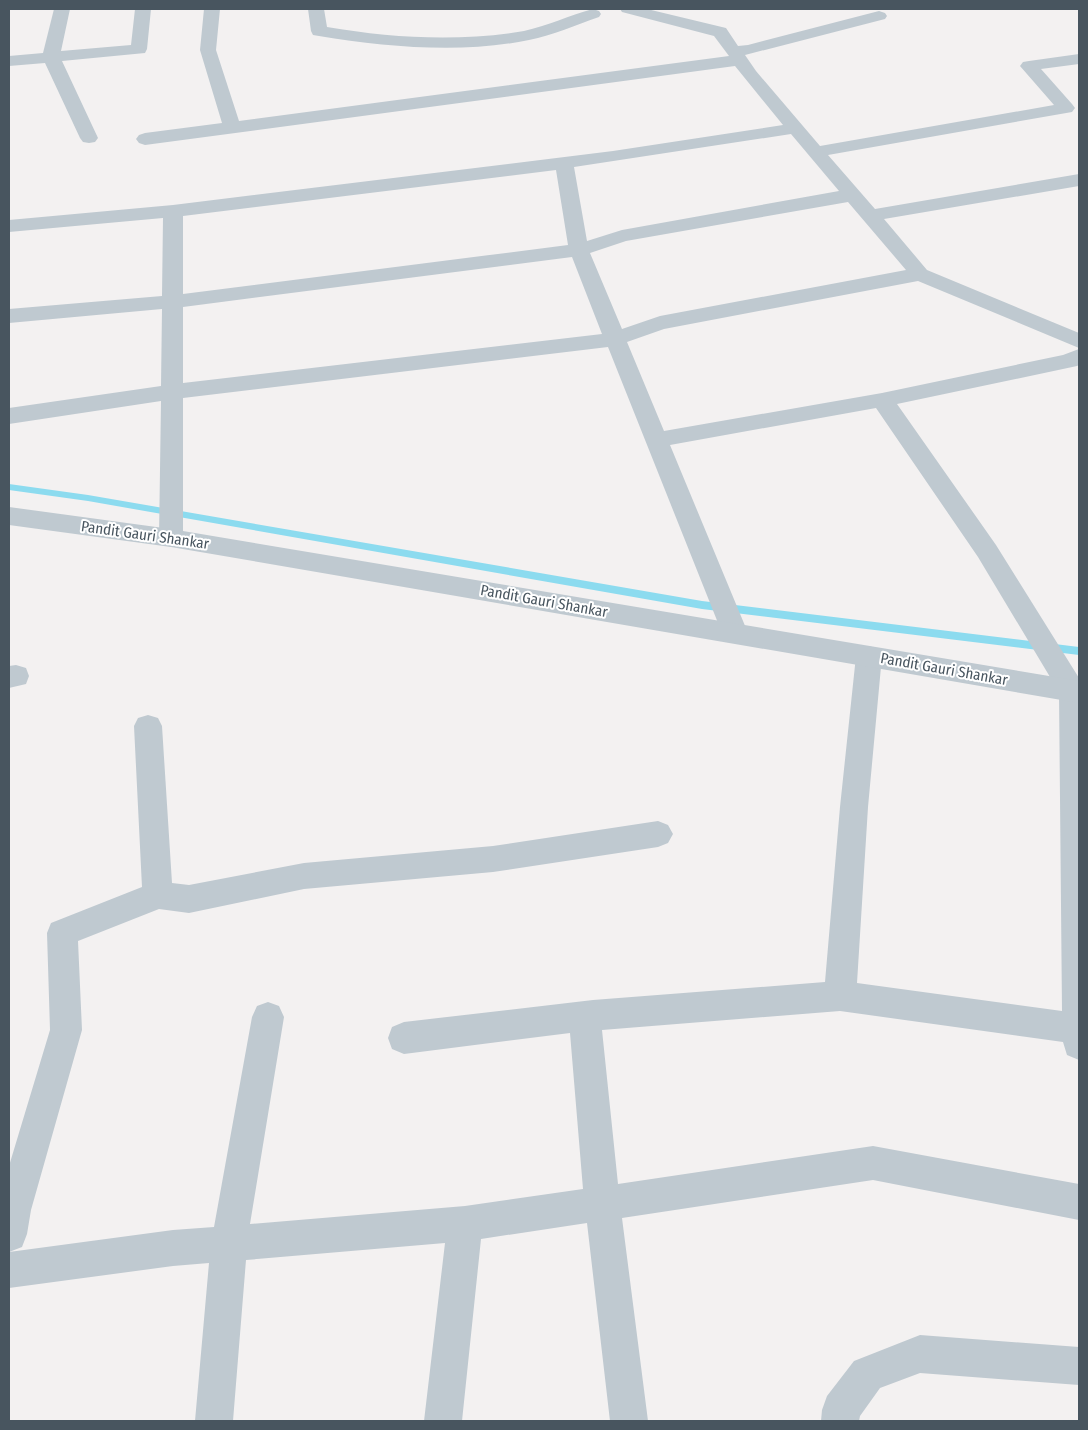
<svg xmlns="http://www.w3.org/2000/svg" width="1088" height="1430" viewBox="0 0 1088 1430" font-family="'Fira Sans Condensed',sans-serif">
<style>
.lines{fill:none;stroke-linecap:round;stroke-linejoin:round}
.stream{fill:#8cdbef;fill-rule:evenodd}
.minor{fill:#bfc9d0;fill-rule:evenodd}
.tertiary{fill:#bfc9d0;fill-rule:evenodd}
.labels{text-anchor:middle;stroke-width:4;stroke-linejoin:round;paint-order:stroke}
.street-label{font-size:15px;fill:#48555f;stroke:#fff}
</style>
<rect width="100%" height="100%" fill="#f3f1f1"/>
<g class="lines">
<!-- stream -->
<polygon class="stream" points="9,484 88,495 702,601 1079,647 1079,655 702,609 88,501 9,490"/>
<!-- minor -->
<g class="minor">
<polygon points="54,9 70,9 61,51 131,45 135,9 151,9 147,49 145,53 62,61 98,138 95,142 89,143 83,142 80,138 45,63 9,66 9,56 43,53"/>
<path d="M204 9H220L216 50 239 121 729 56 714 36 622 12 620 9H647L726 28 738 46 748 45 879 11 885 13 887 16 885 19 745 55 756 71 820 146 1054 105 1020 66 1023 62 1029 61 1079 54V64L1041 69 1072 104 1075 108 1072 112 828 155 875 209 1079 174V186L884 219 927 270 1079 333V348L918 281 664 329 627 342 664 431 882 393 1063 355 1079 349V365L1077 366 897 404 996 545 1079 678V1060L1067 1055 1063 1042 840 1011 602 1030 618 1184 873 1146 1079 1184V1220L873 1180 622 1218 648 1421H610L587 1223 481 1239 462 1421H424L445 1243 246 1260 233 1421H195L209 1263 173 1266 9 1288V1166L50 1030 47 933 51 923 142 887 134 726 138 718 148 715 158 718 162 726 172 883 189 885 304 863 493 846 658 821 668 825 673 834 668 843 658 847 493 872 304 889 189 913 159 909 78 941 82 1030 31 1210 27 1234 22 1247 9 1252 173 1230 214 1227 252 1017 257 1006 268 1002 279 1006 284 1017 250 1224 465 1206 583 1189 570 1033 404 1054 392 1049 388 1038 392 1027 404 1022 593 1000 825 982 840 807 856 656 860 649 869 646 878 649 882 656 868 807 857 983 1062 1011 1059 692 978 557 876 408 670 445 748 633 744 640 735 643 726 640 722 633 608 347 183 398V538L180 544 171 547 162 544 159 538 161 401 9 424V408L161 386 162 309 9 323V309L162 296 163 218 9 232V220L173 205 613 151 783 125 735 66 145 145 139 143 136 139 139 135 145 133 222 123 200 50ZM791 134 839 191 622 230 587 241 574 167ZM556 170 568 245 183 294V216ZM848 202 906 270 660 316 622 329 590 253 626 241ZM572 257 602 334 183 383V307Z"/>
<path d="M308 9H324L327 27C391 38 459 42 524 31 547 26 570 15 593 9L599 11 601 14 599 17C576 25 553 35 529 40 461 54 387 47 319 36L313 35 311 31Z"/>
<polygon points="16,665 26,668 29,676 26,684 9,688 9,666"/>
<polygon points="920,1335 1079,1347 1079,1385 920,1373 880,1388 860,1416 859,1421 821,1421 822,1410 827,1396 854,1361"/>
</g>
<!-- tertiary -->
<polygon class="tertiary" points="9,507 171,529 1079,681 1079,703 171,547 9,525"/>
</g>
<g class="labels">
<!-- street labels -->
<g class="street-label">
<text transform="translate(145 535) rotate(8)" y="5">Pandit Gauri Shankar</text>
<text transform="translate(544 601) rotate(10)" y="5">Pandit Gauri Shankar</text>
<text transform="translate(944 669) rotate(10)" y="5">Pandit Gauri Shankar</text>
</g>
</g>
<!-- border -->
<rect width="1088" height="1430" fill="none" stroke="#48555f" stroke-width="20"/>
</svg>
